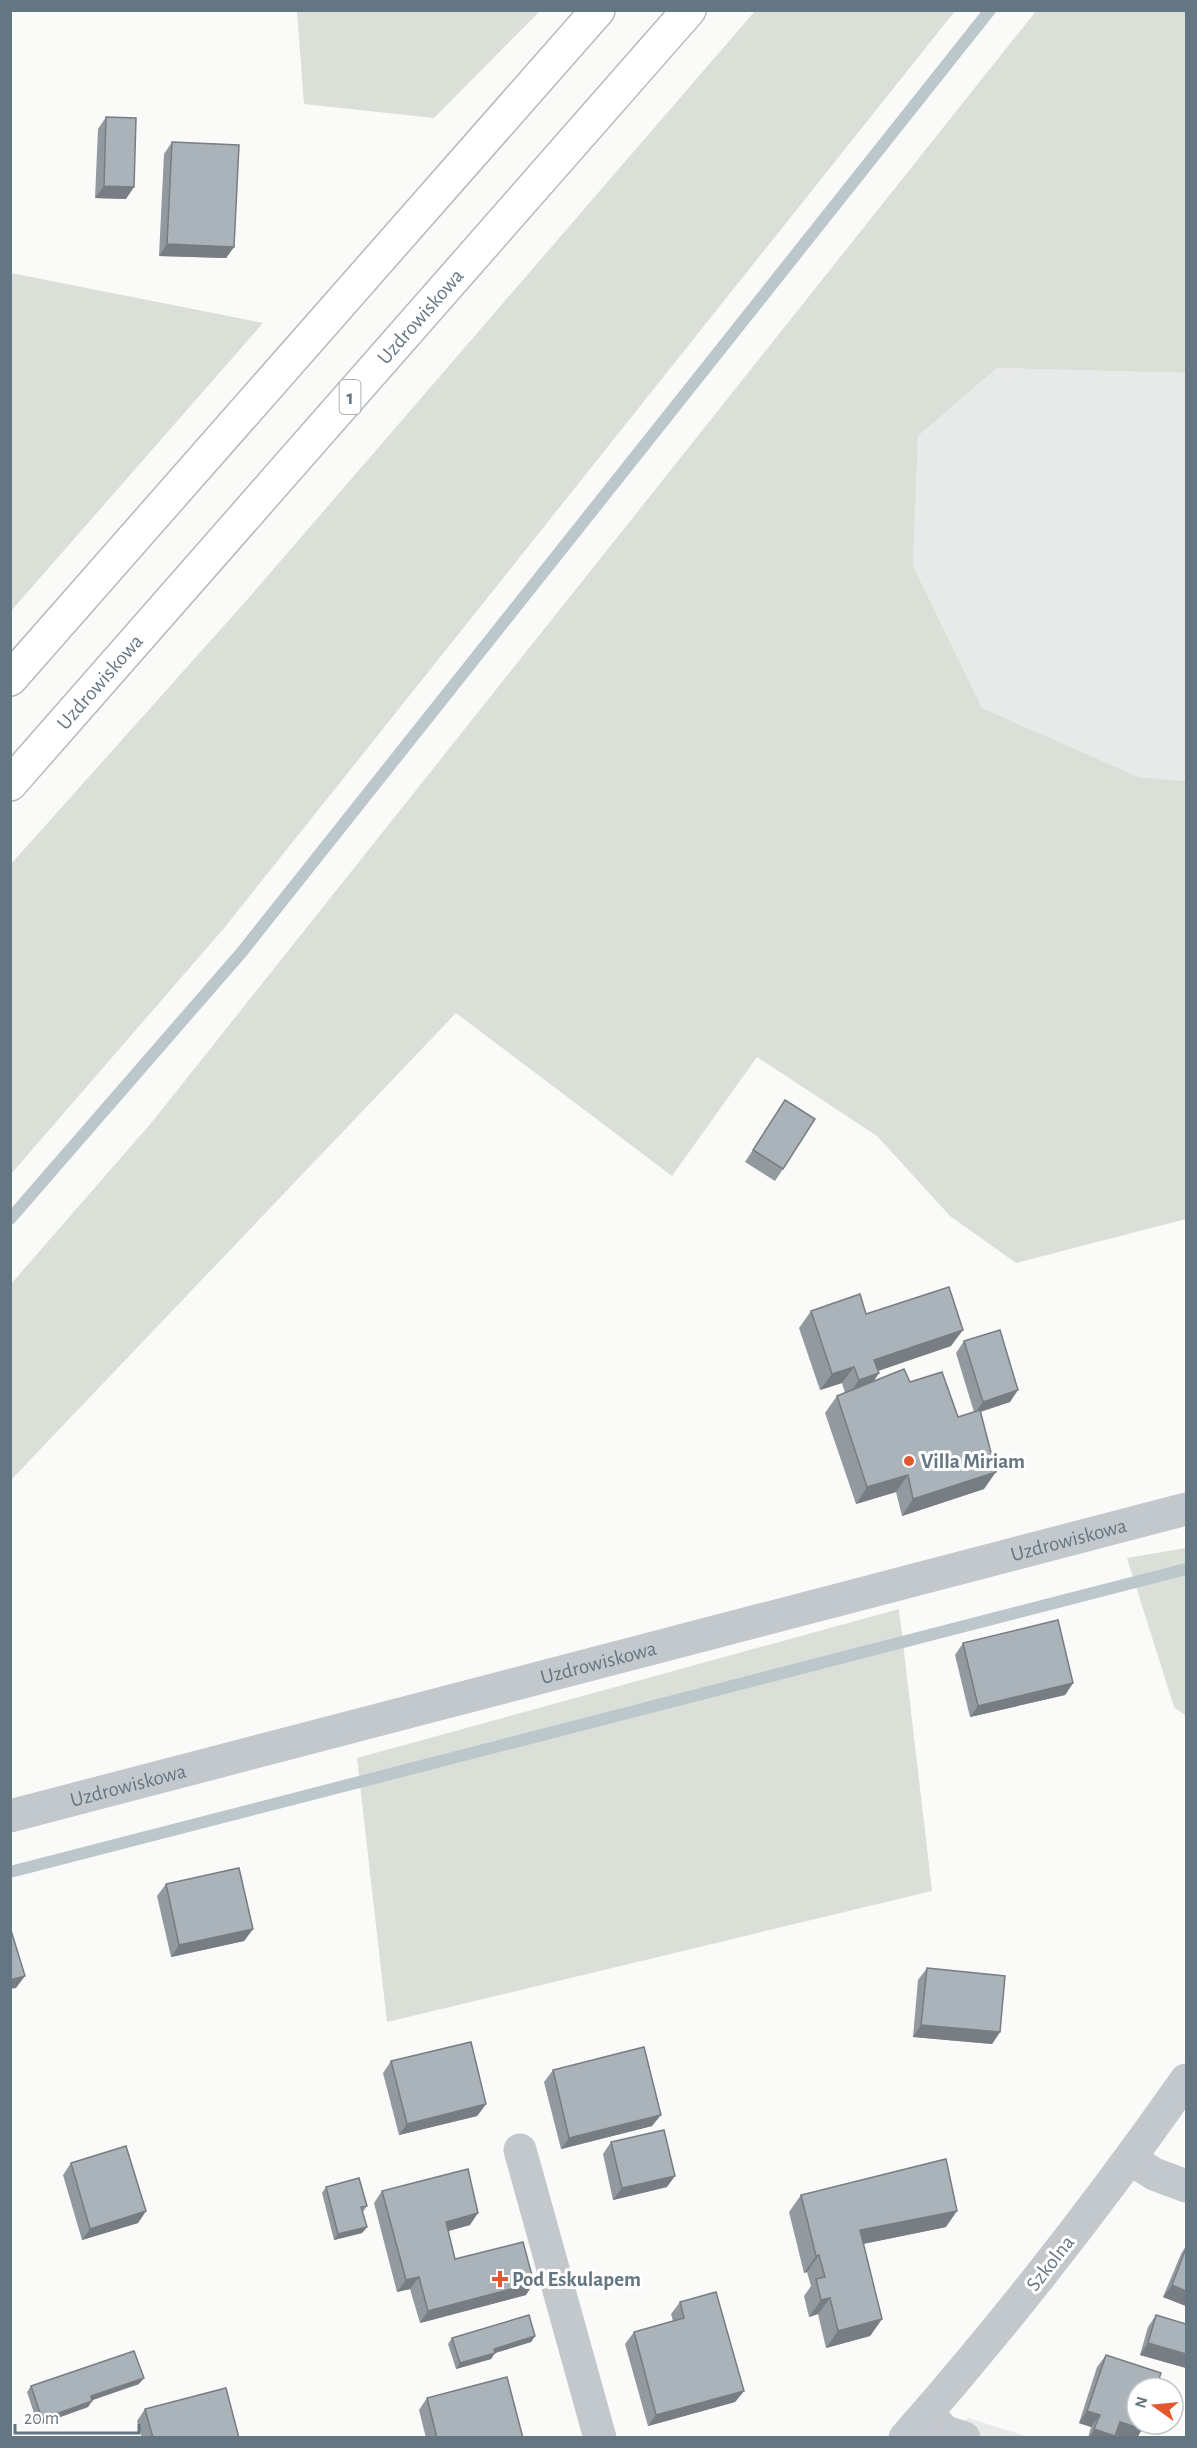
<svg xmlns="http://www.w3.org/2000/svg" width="1197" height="2448" viewBox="0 0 1197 2448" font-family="'Alegreya Sans',sans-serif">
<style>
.built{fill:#e8e9e9}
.green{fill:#dadfd7}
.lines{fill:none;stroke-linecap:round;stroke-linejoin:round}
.stream{stroke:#bbc7cb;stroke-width:12}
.major-casing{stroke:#b5babe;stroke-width:36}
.minor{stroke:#c3c8cc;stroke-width:33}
.major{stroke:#fff;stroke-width:33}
.wall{fill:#929a9f}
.shaded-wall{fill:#777d82}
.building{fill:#aab3b9;stroke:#777d82;stroke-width:1.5}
.poi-dot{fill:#e4572e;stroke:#fff;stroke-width:2}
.labels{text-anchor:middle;stroke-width:6;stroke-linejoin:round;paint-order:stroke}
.shield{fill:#fff;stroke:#939fa8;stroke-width:1.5}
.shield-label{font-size:20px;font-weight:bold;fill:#657683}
.street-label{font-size:21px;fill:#657683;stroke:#fff}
.poi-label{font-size:21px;font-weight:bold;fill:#657683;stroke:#fff;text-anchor:start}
</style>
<rect width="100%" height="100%" fill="#fafaf8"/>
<!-- built -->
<g class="built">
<polygon points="997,368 1186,373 1186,781 1139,777 982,708 913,566 918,436"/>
<polygon points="968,2418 1029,2437 950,2438"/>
</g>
<!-- green -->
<g class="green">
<polygon points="297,11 540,11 434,118 304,104"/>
<polygon points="755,11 955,11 225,927 11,1174 11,864 246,601"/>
<polygon points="1036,11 1186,11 1186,373 997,368 918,436 913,566 982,708 1139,777 1186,781 1186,1219 1016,1263 950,1216 877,1136 757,1057 672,1176 456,1013 11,1480 11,1284 152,1122"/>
<polygon points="11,273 263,323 11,611 10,273"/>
<polygon points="1186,1548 1186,1716 1174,1707 1127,1558"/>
<polygon points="899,1609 932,1891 387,2022 357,1758"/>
</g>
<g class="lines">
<!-- stream -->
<g class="stream">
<polyline points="10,1219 241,953 990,10"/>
<polyline points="10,1872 1186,1569"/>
</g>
<!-- major casing -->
<g class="major-casing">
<g id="major">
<polyline points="10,679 598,10"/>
<path id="s2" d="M10 784 689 10"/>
</g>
</g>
<!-- minor -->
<g class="minor">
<path id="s1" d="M10 1816 1186 1509"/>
<polyline points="520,2150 600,2438"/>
<polyline points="1131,2159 1154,2174 1186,2186"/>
<polyline points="926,2414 946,2432 964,2438"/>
<path d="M905 2438C1005 2324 1099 2204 1186 2080"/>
</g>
<!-- major -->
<use href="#major" class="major"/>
</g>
<!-- wall -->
<g class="wall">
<polygon points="106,117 126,199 95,198 98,129"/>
<polygon points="172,142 234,247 226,258 159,256 164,154"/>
<polygon points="785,1100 783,1169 775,1181 745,1162"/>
<polygon points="811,1311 866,1314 951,1346 878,1371 879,1373 874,1381 910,1382 958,1417 974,1412 956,1353 964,1341 1010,1402 981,1412 984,1489 902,1516 896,1492 856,1504 825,1413 837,1396 845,1393 842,1383 820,1390 799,1328"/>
<polygon points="963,1643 1073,1683 1065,1695 970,1717 955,1655"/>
<polygon points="166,1884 253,1929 244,1941 171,1957 157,1896"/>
<polygon points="927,1968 1000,2032 992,2044 913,2037 918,1980"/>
<polygon points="391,2061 486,2104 477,2116 399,2135 383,2073"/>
<polygon points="553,2070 652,2126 561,2149 544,2082"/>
<polygon points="611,2142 667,2187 613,2200 603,2154"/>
<polygon points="71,2163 146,2211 138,2223 82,2240 63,2175"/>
<polygon points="326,2187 367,2206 363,2212 367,2227 362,2233 334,2240 322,2193"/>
<polygon points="382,2191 470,2225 448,2231 455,2259 526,2295 420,2323 410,2289 397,2292 374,2203"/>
<polygon points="801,2195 946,2227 863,2244 882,2319 870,2336 826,2348 818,2314 809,2317 804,2296 811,2286 807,2272 804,2273 789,2212"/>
<polygon points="1186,2246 1186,2306 1163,2297 1181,2254"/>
<polygon points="680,2302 744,2391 735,2402 648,2426 625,2344 634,2332 673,2321 671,2314"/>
<polygon points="1156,2315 1186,2324 1186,2368 1140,2355 1148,2327"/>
<polygon points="535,2336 531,2342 495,2353 491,2359 456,2369 448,2344 452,2338"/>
<polygon points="1106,2355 1142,2429 1137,2438 1124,2438 1116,2435 1114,2438 1088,2438 1091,2427 1079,2423 1097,2367"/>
<polygon points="139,2384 92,2400 88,2407 38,2425 27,2392 31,2386"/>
<polygon points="427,2398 523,2438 426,2438 419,2410"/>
<polygon points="145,2409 239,2438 142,2438 137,2421"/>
</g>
<!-- shaded-wall -->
<g class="shaded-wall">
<polygon points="104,186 134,187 126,199 95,198"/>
<polygon points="167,244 234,247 226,258 159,256"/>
<polygon points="963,1330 951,1346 863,1376 874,1360"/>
<polygon points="854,1367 842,1383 820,1390 832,1374"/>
<polygon points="879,1373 867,1390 847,1397 859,1380"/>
<polygon points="1018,1390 1010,1402 975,1413 983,1402"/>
<polygon points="996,1472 984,1489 902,1516 913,1499"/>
<polygon points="908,1475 896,1492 856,1504 867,1487"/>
<polygon points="1073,1683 1065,1695 970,1717 978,1706"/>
<polygon points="253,1929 244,1941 171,1957 179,1945"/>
<polygon points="25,1976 16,1988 10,1989 10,1980"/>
<polygon points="921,2025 1000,2032 992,2044 913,2037"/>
<polygon points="486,2104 477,2116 399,2135 407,2124"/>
<polygon points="661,2115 652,2126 561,2149 569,2138"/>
<polygon points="675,2176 667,2187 613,2200 622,2188"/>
<polygon points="146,2211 138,2223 82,2240 90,2229"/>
<polygon points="957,2211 946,2227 848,2247 860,2230"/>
<polygon points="478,2213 470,2225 438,2234 446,2222"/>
<polygon points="367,2227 362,2233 334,2240 338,2234"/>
<polygon points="819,2255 807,2272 804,2273 816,2256"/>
<polygon points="419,2277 410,2289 397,2292 406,2280"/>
<polygon points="534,2283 526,2295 420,2323 428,2311"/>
<polygon points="1172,2285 1186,2291 1186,2306 1163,2297"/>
<polygon points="830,2298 818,2314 809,2317 821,2300"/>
<polygon points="882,2319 870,2336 826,2348 838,2331"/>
<polygon points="535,2336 531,2342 495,2353 491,2359 456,2369 460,2363 494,2349"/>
<polygon points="1148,2343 1186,2354 1186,2368 1140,2355"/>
<polygon points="144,2378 139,2384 87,2402 91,2396"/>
<polygon points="744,2391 735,2402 648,2426 656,2415"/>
<polygon points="92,2401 88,2407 38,2425 42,2419"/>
<polygon points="1087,2411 1100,2415 1091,2427 1079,2423"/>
<polygon points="1120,2422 1142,2429 1137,2438 1124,2438 1112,2434"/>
<polygon points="1094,2429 1115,2436 1114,2438 1089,2438"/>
</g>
<!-- building -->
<g class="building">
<polygon points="106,117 136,118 134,187 104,186"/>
<polygon points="172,142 239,145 234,247 167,244"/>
<polygon points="785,1100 815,1119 783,1169 753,1150"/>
<polygon points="949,1287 963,1330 874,1360 879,1373 859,1380 854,1367 832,1374 811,1311 860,1294 866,1314"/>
<polygon points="1000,1330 1018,1390 983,1402 964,1341"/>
<polygon points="904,1369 910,1382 942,1372 958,1417 980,1410 996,1472 913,1499 908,1475 867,1487 837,1396"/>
<polygon points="1058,1620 1073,1683 978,1706 963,1643"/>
<polygon points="239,1868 253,1929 179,1945 166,1884"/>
<polygon points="10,1927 25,1976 10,1980"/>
<polygon points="927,1968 1005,1976 1000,2032 921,2025"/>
<polygon points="471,2042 486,2104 407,2124 391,2061"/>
<polygon points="644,2047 661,2115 569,2138 553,2070"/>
<polygon points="664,2130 675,2176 622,2188 611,2142"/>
<polygon points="126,2146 146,2211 90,2229 71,2163"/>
<polygon points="946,2159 957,2211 860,2230 882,2319 838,2331 830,2298 821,2300 816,2279 825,2277 819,2255 816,2256 801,2195"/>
<polygon points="468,2169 478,2213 446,2222 455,2259 523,2242 534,2283 428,2311 419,2277 406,2280 382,2191"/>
<polygon points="359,2178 367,2206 361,2207 367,2227 338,2234 326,2187"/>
<polygon points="1186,2248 1186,2291 1172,2285"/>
<polygon points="716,2292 744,2391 656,2415 634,2332 684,2318 680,2302"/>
<polygon points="529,2315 535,2336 494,2349 495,2353 460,2363 452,2338"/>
<polygon points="1156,2315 1186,2324 1186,2354 1148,2343"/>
<polygon points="134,2351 144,2378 91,2396 92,2401 42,2419 31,2386"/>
<polygon points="1106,2355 1161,2373 1156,2388 1137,2388 1137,2424 1144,2424 1142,2429 1120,2422 1115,2436 1094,2429 1100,2415 1087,2411"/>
<polygon points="507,2377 523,2438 437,2438 427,2398"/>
<polygon points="226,2388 239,2438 153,2438 145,2409"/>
</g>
<!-- markers -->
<g class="poi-dot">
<circle cx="909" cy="1461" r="6"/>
<path d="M497 2270h6v6h6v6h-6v6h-6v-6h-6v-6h6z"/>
</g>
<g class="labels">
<!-- shield labels -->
<rect class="shield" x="339.5" y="380" width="21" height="34" rx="4.5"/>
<g class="shield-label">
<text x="350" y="404">1</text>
</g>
<!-- street labels -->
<g class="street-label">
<text dy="7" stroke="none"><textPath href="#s2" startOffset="622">Uzdrowiskowa</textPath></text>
<text dy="7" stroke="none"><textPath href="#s2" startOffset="136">Uzdrowiskowa</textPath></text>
<text dy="7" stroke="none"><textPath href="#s1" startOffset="1094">Uzdrowiskowa</textPath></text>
<text dy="7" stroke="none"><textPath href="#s1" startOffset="608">Uzdrowiskowa</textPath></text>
<text dy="7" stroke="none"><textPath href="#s1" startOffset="122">Uzdrowiskowa</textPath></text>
<text transform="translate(1050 2263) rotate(-52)" y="7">Szkolna</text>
</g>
<!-- poi labels -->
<g class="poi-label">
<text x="921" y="1468">Villa Miriam</text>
<text x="512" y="2286">Pod Eskulapem</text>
</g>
</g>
<!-- border -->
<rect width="1197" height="2448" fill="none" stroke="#657683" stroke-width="24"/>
<!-- north arrow -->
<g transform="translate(1155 2406) rotate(285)"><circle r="28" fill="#ffffff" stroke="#c1c8cd" stroke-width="1.5"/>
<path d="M0-4.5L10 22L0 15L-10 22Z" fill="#e4572e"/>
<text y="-9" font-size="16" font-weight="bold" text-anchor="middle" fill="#657683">N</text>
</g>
<!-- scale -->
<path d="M15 2424v9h124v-9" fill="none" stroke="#657683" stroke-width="3"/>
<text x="24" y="2424" font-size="18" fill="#657683" stroke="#ffffff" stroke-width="4.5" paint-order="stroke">20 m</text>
</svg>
